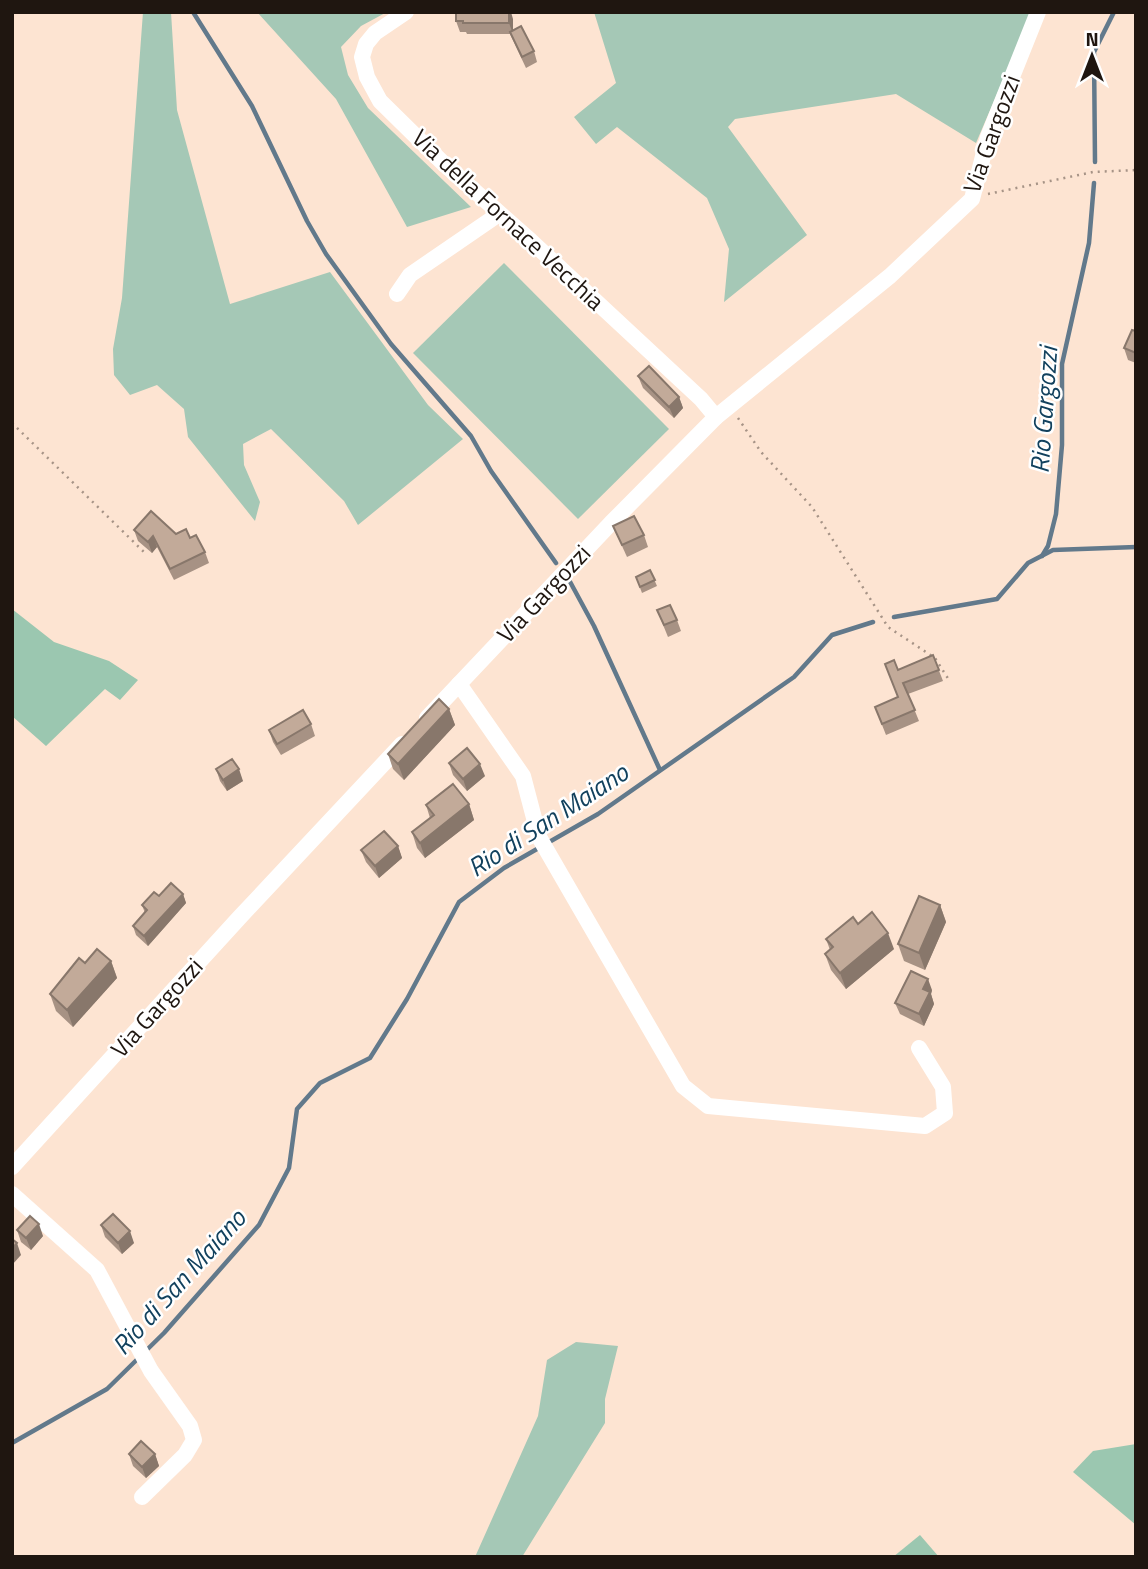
<svg xmlns="http://www.w3.org/2000/svg" width="1148" height="1569" viewBox="0 0 1148 1569" font-family="'Titillium Web',sans-serif">
<style>
.green{fill:#a5c8b6}
.forest{fill:#9bc7b0}
.lines{fill:none;stroke-linecap:round;stroke-linejoin:round}
.stream{stroke:#62798b;stroke-width:4.5}
.path{stroke:#a69386;stroke-width:2.5;stroke-dasharray:2 5;stroke-linecap:butt}
.minor{stroke:#fff;stroke-width:16}
.wall{fill:#a79284}
.shaded-wall{fill:#88776b}
.building{fill:#c2aa99;stroke:#88776b;stroke-width:2}
.labels{text-anchor:middle;stroke-width:5;stroke-linejoin:round;paint-order:stroke}
.street-label{font-size:24px;fill:#1f1610;stroke:#fff}
.water-label{font-size:26px;font-style:italic;fill:#12415d;stroke:#fff}
</style>
<rect width="100%" height="100%" fill="#fde4d2"/>
<!-- green -->
<g class="green">
<polygon points="143,12 171,12 177,110 230,304 330,272 428,405 463,439 358,525 344,501 271,429 243,444 244,465 260,502 255,521 188,437 184,409 157,385 130,395 114,375 113,349 122,298"/>
<polygon points="257,12 387,12 361,26 341,47 348,75 368,108 471,207 407,227 336,99"/>
<polygon points="594,12 1032,12 976,143 896,94 735,119 728,127 807,235 724,302 729,249 707,198 617,127 596,144 574,117 616,83"/>
<polygon points="504,263 669,429 578,519 413,353"/>
<polygon points="576,1342 618,1346 605,1399 605,1423 522,1557 475,1557 538,1416 547,1360"/>
</g>
<!-- forest -->
<g class="forest">
<polygon points="12,609 54,642 109,661 138,680 120,700 105,689 46,746 12,716"/>
<polygon points="1136,1444 1136,1525 1073,1472 1093,1451"/>
<polygon points="920,1535 939,1557 893,1557"/>
</g>
<g class="lines">
<!-- stream -->
<g class="stream">
<polyline points="193,12 252,106 307,221 326,254 391,344 471,436 491,471 556,563"/>
<polyline points="1095,162 1094,52 1114,12"/>
<polyline points="1042,556 1048,546 1056,514 1062,445 1062,364 1089,243 1094,183"/>
<polyline points="568,578 594,626 660,770"/>
<polyline points="894,617 997,599 1028,563 1053,550 1136,547"/>
<polyline points="12,1443 107,1389 164,1333 259,1225 289,1168 297,1109 320,1083 370,1058 407,999 459,902 504,868 598,814 794,677 832,635 873,622"/>
</g>
<!-- path -->
<g class="path">
<polyline points="988,194 1093,172 1136,170"/>
<polyline points="738,418 761,452 812,507 888,627 935,658 949,680"/>
<polyline points="12,423 147,555"/>
</g>
<!-- minor -->
<g class="minor">
<polyline points="406,12 375,33 366,44 362,57 367,77 380,101 442,162 531,241 701,399 716,417"/>
<polyline points="397,294 410,275 499,214"/>
<polyline points="459,684 523,776 539,837 683,1086 708,1106 925,1126 945,1113 943,1087 919,1048"/>
<polyline points="427,718 611,523 716,417 890,276 972,199 988,137 1038,12"/>
<polyline points="12,1167 239,918 402,744"/>
<polyline points="12,1194 97,1270 151,1371 190,1426 194,1440 185,1455 142,1497"/>
</g>
</g>
<!-- wall -->
<g class="wall">
<polygon points="513,19 513,30 534,51 537,62 526,68 510,34 467,34 466,32 460,32 456,21"/>
<polygon points="1136,331 1136,363 1128,360 1124,348"/>
<polygon points="638,376 679,397 683,408 674,418 643,388"/>
<polygon points="613,526 644,535 648,547 627,557"/>
<polygon points="134,530 176,534 190,538 205,552 209,563 174,580 157,547 152,553 138,541"/>
<polygon points="650,570 657,586 642,593 636,577"/>
<polygon points="657,610 677,620 681,631 668,637"/>
<polygon points="933,655 943,681 908,694 919,721 886,735 875,707 897,697 898,670"/>
<polygon points="449,709 455,725 404,780 393,769 388,754"/>
<polygon points="311,724 315,736 281,755 273,742 269,730"/>
<polygon points="449,763 485,776 467,791 453,775"/>
<polygon points="216,769 243,781 227,791 220,781"/>
<polygon points="469,804 474,820 425,858 417,848 412,832 430,818 426,805"/>
<polygon points="398,846 402,858 379,878 366,862 361,850"/>
<polygon points="183,894 186,903 148,946 136,935 133,926 145,913 142,905 159,896"/>
<polygon points="940,905 946,922 925,970 904,961 898,944"/>
<polygon points="826,939 894,949 846,989 831,970 825,954 830,950"/>
<polygon points="111,961 117,978 73,1027 56,1011 50,994 85,963"/>
<polygon points="932,990 931,994 934,1004 924,1026 900,1014 895,1003"/>
<polygon points="101,1225 134,1243 122,1254 105,1237"/>
<polygon points="17,1230 43,1236 31,1250 21,1242"/>
<polygon points="129,1454 155,1454 159,1466 146,1478 133,1466"/>
</g>
<!-- shaded-wall -->
<g class="shaded-wall">
<polygon points="509,12 511,12 513,19 513,34 509,23"/>
<polygon points="679,397 683,408 674,418 669,407"/>
<polygon points="153,536 157,547 152,553 148,542"/>
<polygon points="449,709 455,725 404,780 398,764"/>
<polygon points="480,764 485,776 467,791 463,779"/>
<polygon points="239,769 243,781 227,791 223,780"/>
<polygon points="469,804 474,820 425,858 420,843"/>
<polygon points="398,846 402,858 379,878 375,866"/>
<polygon points="183,894 186,903 148,946 144,936"/>
<polygon points="940,905 946,922 925,970 919,953"/>
<polygon points="888,933 894,949 846,989 840,973"/>
<polygon points="111,961 117,978 73,1027 67,1010"/>
<polygon points="928,979 932,990 931,994 934,1004 924,1026 919,1014 923,989"/>
<polygon points="39,1224 43,1236 31,1250 26,1238"/>
<polygon points="130,1231 134,1243 122,1254 118,1243"/>
<polygon points="17,1243 21,1255 12,1265 12,1249"/>
<polygon points="155,1454 159,1466 146,1478 142,1467"/>
</g>
<!-- building -->
<g class="building">
<polygon points="456,12 509,12 509,23 463,23 463,21 456,21"/>
<polygon points="521,26 534,51 522,57 510,32"/>
<polygon points="1132,330 1136,331 1136,353 1124,348"/>
<polygon points="649,366 679,397 669,407 638,376"/>
<polygon points="151,511 176,534 186,529 190,538 196,535 205,552 170,569 153,536 148,542 134,530"/>
<polygon points="634,516 644,535 622,545 613,526"/>
<polygon points="650,570 655,580 640,587 636,577"/>
<polygon points="670,605 677,620 664,625 657,610"/>
<polygon points="933,655 939,670 903,683 915,710 882,724 875,707 898,697 885,664 894,660 898,670"/>
<polygon points="439,699 449,709 398,764 388,754"/>
<polygon points="303,710 311,724 277,744 269,730"/>
<polygon points="467,748 480,764 463,779 449,763"/>
<polygon points="232,759 239,769 223,780 216,769"/>
<polygon points="453,784 469,804 420,843 412,832 434,815 426,805"/>
<polygon points="384,831 398,846 375,866 361,850"/>
<polygon points="171,883 183,894 144,936 133,926 147,910 142,905 154,892 159,896"/>
<polygon points="919,896 940,905 919,953 898,944"/>
<polygon points="872,912 888,933 840,973 825,954 833,947 826,939 853,917 858,924"/>
<polygon points="97,949 111,961 67,1010 50,994 79,958 85,963"/>
<polygon points="911,971 928,979 923,989 930,992 919,1014 895,1003"/>
<polygon points="113,1214 130,1231 118,1243 101,1225"/>
<polygon points="30,1216 39,1224 26,1238 17,1230"/>
<polygon points="12,1239 17,1243 12,1249"/>
<polygon points="141,1441 155,1454 142,1467 129,1454"/>
</g>
<g class="labels">
<!-- street labels -->
<g class="street-label">
<text transform="translate(992 134) rotate(-70)" y="8">Via Gargozzi</text>
<text transform="translate(508 220) rotate(43)" y="8">Via della Fornace Vecchia</text>
<text transform="translate(544 594) rotate(-47)" y="8">Via Gargozzi</text>
<text transform="translate(157 1008) rotate(-48)" y="8">Via Gargozzi</text>
</g>
<!-- water labels -->
<g class="water-label">
<text transform="translate(1044 410) rotate(-86)" y="9">Rio Gargozzi</text>
<text transform="translate(548 820) rotate(-33)" y="9">Rio di San Maiano</text>
<text transform="translate(179 1282) rotate(-48)" y="9">Rio di San Maiano</text>
</g>
</g>
<!-- border -->
<rect width="1148" height="1569" fill="none" stroke="#1f1610" stroke-width="28"/>
<!-- north arrow -->
<g transform="translate(1092 56)" stroke="#ffffff" stroke-width="5" paint-order="stroke">
<path d="M0-5L12 26L0 18L-12 26Z" fill="#1f1610"/>
<text y="-10" font-size="19" font-weight="bold" text-anchor="middle" fill="#1f1610">N</text>
</g>
</svg>
